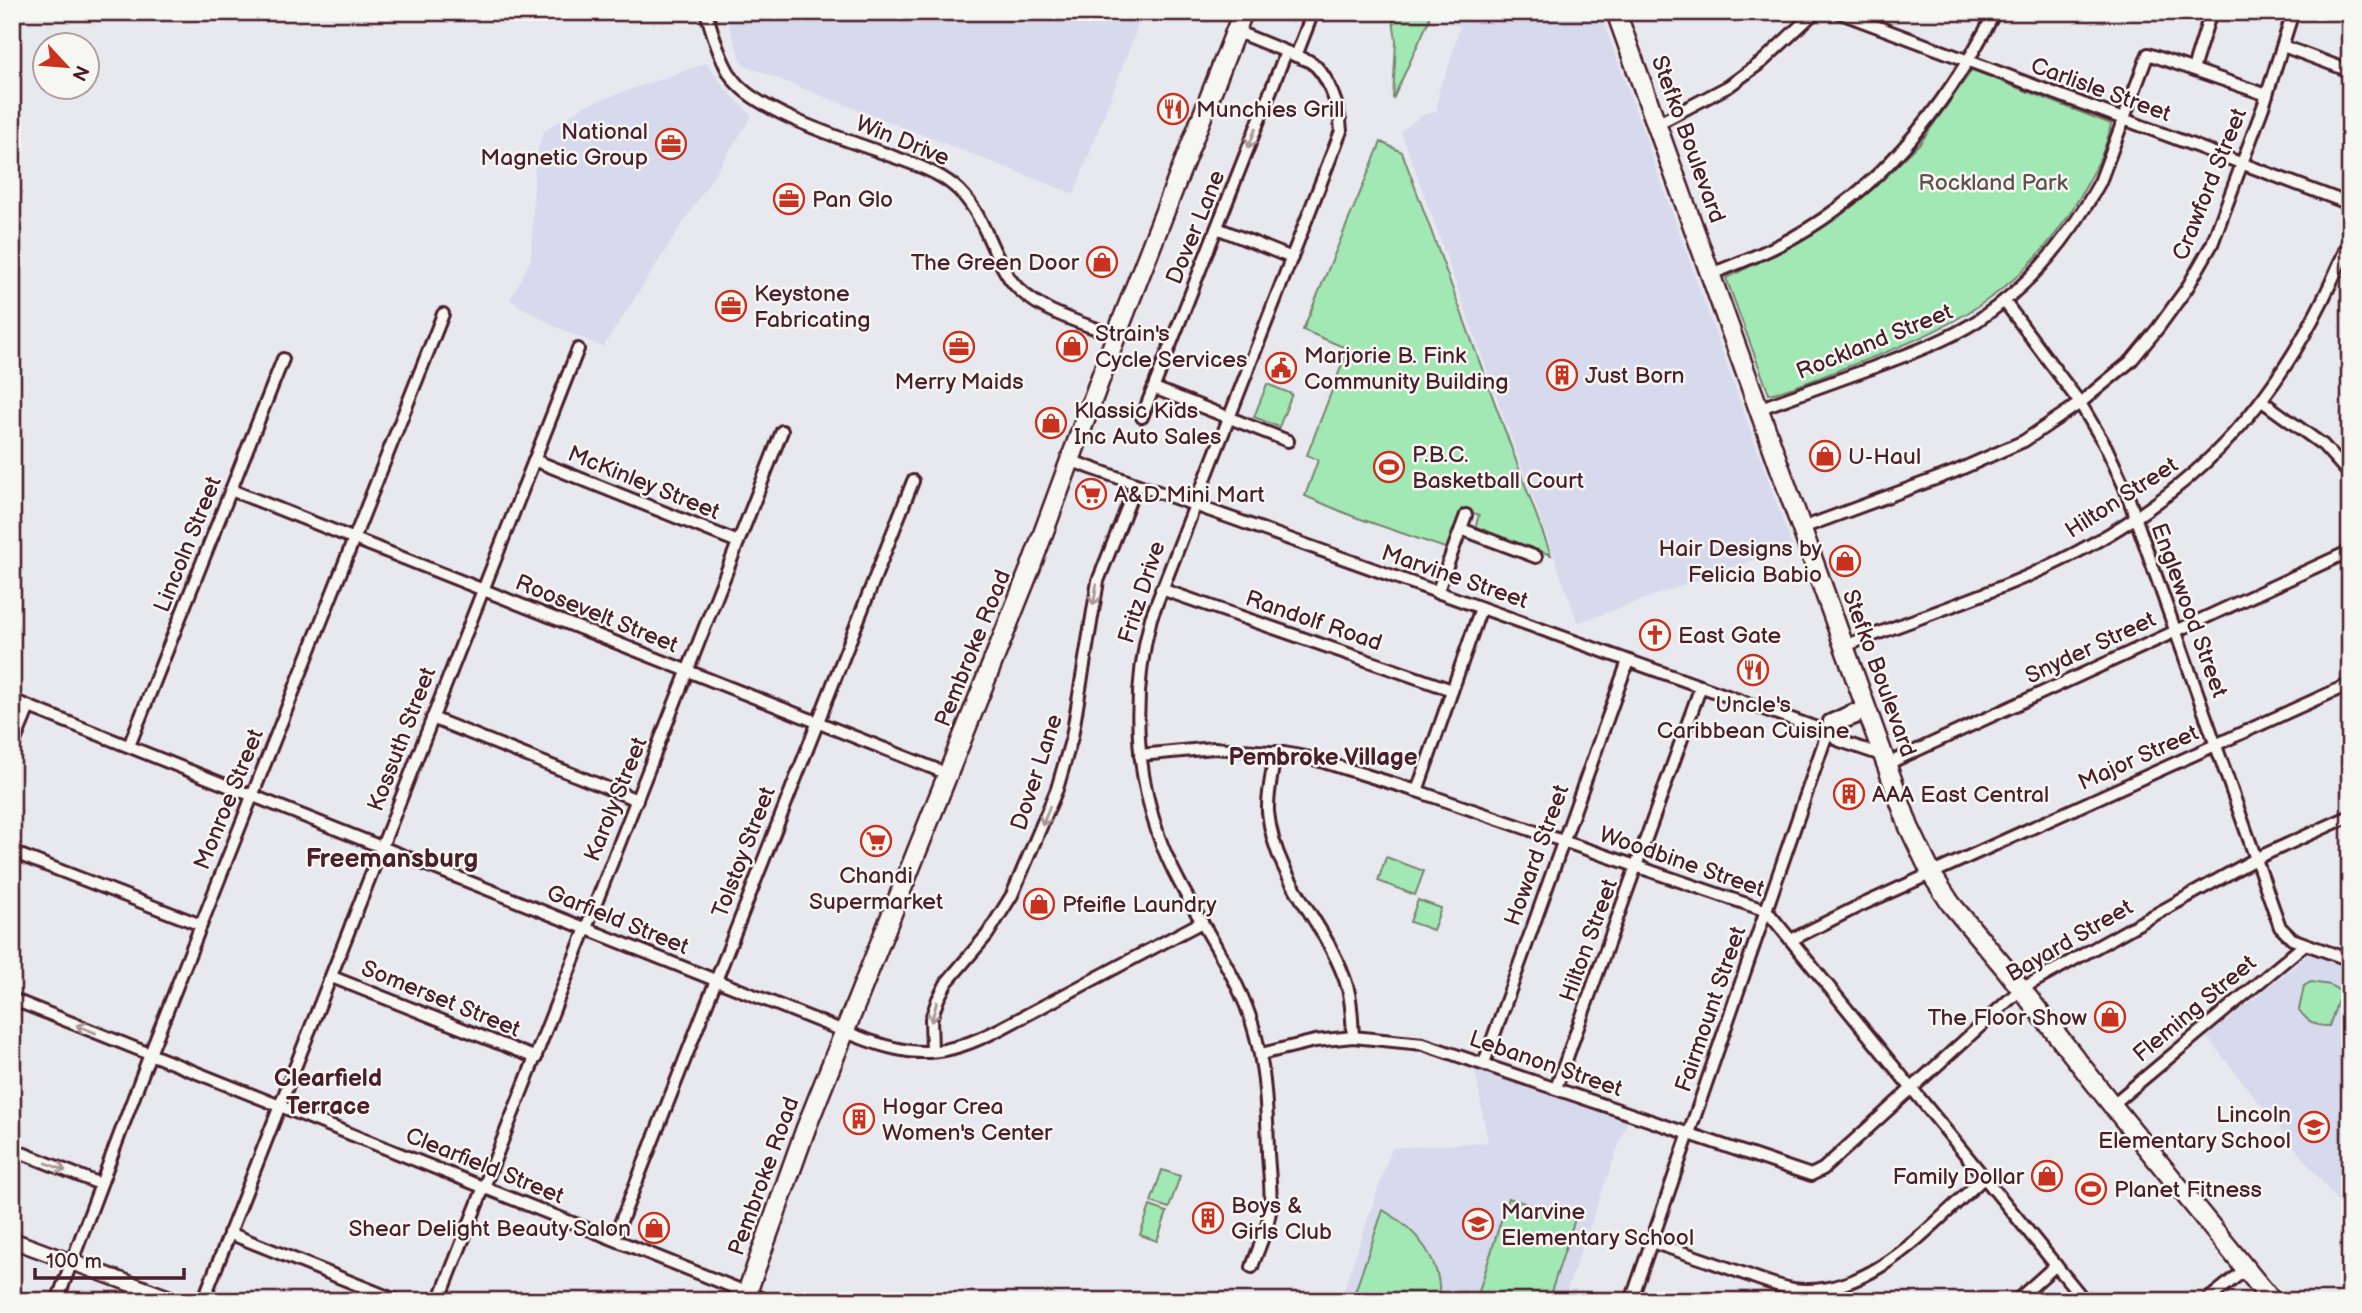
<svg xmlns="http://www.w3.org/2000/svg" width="2362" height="1313" viewBox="0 0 2362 1313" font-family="'Balsamiq Sans',sans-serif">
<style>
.built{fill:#d7d9ec}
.green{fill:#a2e8b4;stroke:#768470;stroke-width:2}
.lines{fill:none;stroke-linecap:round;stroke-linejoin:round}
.minor-casing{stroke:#4a1f2b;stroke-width:16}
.tertiary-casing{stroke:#4a1f2b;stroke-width:19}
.primary-casing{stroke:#4a1f2b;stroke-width:23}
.minor{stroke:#f6f6f2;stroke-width:10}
.tertiary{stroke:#f6f6f2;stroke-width:14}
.primary{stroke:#f6f6f2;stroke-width:18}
.oneway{stroke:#a99598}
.labels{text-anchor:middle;stroke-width:5;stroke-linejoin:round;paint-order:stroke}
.street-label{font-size:23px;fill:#4a1f2b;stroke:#f6f6f2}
.poi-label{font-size:23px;fill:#4a1f2b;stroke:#f6f6f2;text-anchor:start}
.park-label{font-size:23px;fill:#60514d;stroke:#f6f6f2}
.neighbourhood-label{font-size:24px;font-weight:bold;fill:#4a1f2b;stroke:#f6f6f2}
.quarter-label{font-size:26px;font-weight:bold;fill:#4a1f2b;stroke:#f6f6f2}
</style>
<rect width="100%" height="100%" fill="#e8e9ef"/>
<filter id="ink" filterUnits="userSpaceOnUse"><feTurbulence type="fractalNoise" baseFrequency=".0143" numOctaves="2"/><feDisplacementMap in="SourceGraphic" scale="14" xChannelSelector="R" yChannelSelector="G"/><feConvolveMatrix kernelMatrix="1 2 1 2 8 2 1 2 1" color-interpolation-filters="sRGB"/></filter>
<g filter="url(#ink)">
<!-- built -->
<g class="built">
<polygon points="724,12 1147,12 1139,23 1074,194 743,65"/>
<polygon points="1453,12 1600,12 1792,546 1578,623 1401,131 1422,115 1436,112 1440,85 1447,72 1460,26 1449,23"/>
<polygon points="707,63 724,87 752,116 603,347 556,327 510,300 531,260 535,159 544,131 586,105"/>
<polygon points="2309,954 2350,967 2350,1217 2207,1037"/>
<polygon points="1474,1066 1628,1119 1563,1301 1340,1301 1392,1148 1488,1142"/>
</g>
<!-- green -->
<g class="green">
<polygon points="1392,12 1430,12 1429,20 1393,99 1396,41"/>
<path d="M1972 70 2111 124C2107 149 2092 176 2080 197 2023 296 1946 331 1844 368 1820 377 1794 389 1769 394L1726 278 1792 246 1852 206 1873 189 1921 142Z"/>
<polygon points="1381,142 1402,152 1551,555 1475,528 1479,515 1462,508 1448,549 1352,516 1305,496 1318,460 1307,455 1348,349 1303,330"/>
<polygon points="1267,384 1292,394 1279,427 1254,417"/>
<polygon points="1386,857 1424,871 1415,895 1378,881"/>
<polygon points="1418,900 1441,908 1433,930 1410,922"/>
<path d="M2311 982 2330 985 2341 992 2329 1026C2316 1027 2306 1020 2299 1010L2304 986Z"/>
<polygon points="1162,1170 1180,1176 1169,1208 1151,1202"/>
<polygon points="1508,1198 1575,1219 1548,1301 1476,1301"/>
<polygon points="1150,1206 1167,1212 1157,1241 1140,1235"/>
<path d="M1383 1210C1416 1229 1443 1260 1439 1301H1352Z"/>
</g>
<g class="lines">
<!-- minor casing -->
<g class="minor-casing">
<g id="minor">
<path d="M706 12C713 34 719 57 731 76 752 111 847 140 886 154 909 163 933 169 953 185 984 210 988 248 1010 279 1033 311 1081 322 1116 336"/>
<polyline points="1838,12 2350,204"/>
<path d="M1235 31 1309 61C1328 72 1340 109 1341 131L1151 618C1132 692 1134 765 1159 837 1178 890 1214 937 1238 988 1264 1040 1267 1096 1268 1153 1269 1173 1272 1192 1270 1212 1267 1231 1258 1249 1252 1267"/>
<polyline points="2283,46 2350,71"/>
<polyline points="1296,56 1313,12"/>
<polyline points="2193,69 2211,12"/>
<polyline points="1657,124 1729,86 1763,61 1815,12"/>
<polyline points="1217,228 1292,258"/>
<path d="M1711 274C1739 263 1768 252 1794 237 1885 186 1948 103 1995 12"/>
<polyline points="2004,301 2080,403 2106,447 2125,488 2280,927 2292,939 2350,960"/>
<polyline points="1154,388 1288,441"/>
<polyline points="2262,401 2323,445 2350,475"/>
<path d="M1758 409C1795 396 1832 382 1869 369 1906 355 1944 342 1977 321 2030 286 2070 237 2100 182L2148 54 2267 95"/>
<polyline points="1142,417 1286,52"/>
<polyline points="534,460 738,542"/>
<polyline points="1069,460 1828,732 1840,741 1884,756"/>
<polyline points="2340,463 2350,453"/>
<polyline points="231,490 948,774"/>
<polyline points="1802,528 1954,472 2024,441 2080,403 2131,361 2158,328 2187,288 2212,244 2263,107 2293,12"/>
<polyline points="1461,529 1536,557"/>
<polyline points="1161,589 1452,690"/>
<polyline points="1437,593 1466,515"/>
<path d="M1845 646C1904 623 1964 603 2023 578 2189 506 2284 406 2350 238"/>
<path d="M12 700 856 1036C915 1059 943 1058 1000 1029L1202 922"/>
<polyline points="432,718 637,800"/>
<polyline points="1829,728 1856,718 1858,712"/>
<polyline points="129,746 283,359"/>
<polyline points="12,748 29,707"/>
<path d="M1275 752C1273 771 1267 793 1268 812 1275 883 1329 924 1348 989 1352 1004 1352 1021 1353 1037"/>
<polyline points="1140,755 1214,748 1284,753 1311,758 1417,791 1767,911 2085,1301"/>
<polyline points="1887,764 2350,551"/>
<polyline points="1417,791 1481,608"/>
<polyline points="12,852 201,925"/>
<polyline points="1791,940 1855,908 2350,684"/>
<polyline points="332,977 536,1058"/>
<polyline points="12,999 768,1301"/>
<polyline points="932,1051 931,1019 938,999 947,982 987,935 1012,895 1057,789 1072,737 1098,581 1136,485"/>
<polyline points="1261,1054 1315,1041 1353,1037 1423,1044 1811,1175 1823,1169 2021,989 2257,858 2350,816"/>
<polyline points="1484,1063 1628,661"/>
<polyline points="1556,1088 1701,686"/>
<polyline points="2112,1105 2304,945"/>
<polyline points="12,1149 100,1184"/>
<polyline points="229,1233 398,1301"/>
<polyline points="614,1239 913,481"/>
<path d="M1651 1242C1682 1252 1712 1262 1742 1273 1759 1279 1776 1286 1793 1289 1870 1300 1932 1223 1985 1177"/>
<polyline points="57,1301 150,1054 443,314"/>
<polyline points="203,1301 578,349"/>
<polyline points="439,1301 782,431"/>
<polyline points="1631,1301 1829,728 1829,721 1853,710 1858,712 1868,709"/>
<polyline points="2016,1301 2056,1265"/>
<polyline points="2206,1301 2246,1269"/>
</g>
</g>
<!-- tertiary casing -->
<g class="tertiary-casing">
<polyline id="tertiary" points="12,1240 177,1301"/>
</g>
<!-- primary casing -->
<g class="primary-casing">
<g id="primary">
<polyline points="1616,12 1909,827 1932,875 1951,904 2004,967 2112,1105 2272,1301"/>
<polyline points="744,1301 806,1128 1030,569 1116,336 1243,12"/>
</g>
</g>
<!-- minor -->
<use href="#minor" class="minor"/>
<!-- tertiary -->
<use href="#tertiary" class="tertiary"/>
<!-- primary -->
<use href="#primary" class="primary"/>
</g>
<!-- one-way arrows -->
<defs><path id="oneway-shaft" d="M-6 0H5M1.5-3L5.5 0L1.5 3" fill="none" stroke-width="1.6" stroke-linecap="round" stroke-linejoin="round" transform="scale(1.75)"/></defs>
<g class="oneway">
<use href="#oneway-shaft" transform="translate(1252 138) rotate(111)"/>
<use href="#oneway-shaft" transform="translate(1095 595) rotate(99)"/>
<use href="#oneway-shaft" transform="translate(1046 816) rotate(111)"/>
<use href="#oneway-shaft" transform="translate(934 1012) rotate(106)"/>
<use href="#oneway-shaft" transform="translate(86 1029) rotate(-158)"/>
<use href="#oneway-shaft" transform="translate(56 1167) rotate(22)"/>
</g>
</g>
<!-- icons -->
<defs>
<g id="restaurant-ring" transform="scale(1.575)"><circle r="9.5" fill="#f6f6f2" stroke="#c8321e" stroke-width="1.5"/><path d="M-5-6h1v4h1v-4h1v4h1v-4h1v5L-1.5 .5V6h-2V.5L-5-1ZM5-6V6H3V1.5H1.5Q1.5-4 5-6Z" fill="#c8321e"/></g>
<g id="office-ring" transform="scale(1.575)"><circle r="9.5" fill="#f6f6f2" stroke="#c8321e" stroke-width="1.5"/><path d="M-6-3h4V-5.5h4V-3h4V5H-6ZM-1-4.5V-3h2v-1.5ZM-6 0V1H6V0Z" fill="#c8321e"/></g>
<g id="shop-ring" transform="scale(1.575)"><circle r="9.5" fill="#f6f6f2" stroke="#c8321e" stroke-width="1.5"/><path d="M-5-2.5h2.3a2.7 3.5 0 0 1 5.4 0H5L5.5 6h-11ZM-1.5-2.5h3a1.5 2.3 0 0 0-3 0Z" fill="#c8321e"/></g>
<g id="civic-ring" transform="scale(1.575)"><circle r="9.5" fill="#f6f6f2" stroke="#c8321e" stroke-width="1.5"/><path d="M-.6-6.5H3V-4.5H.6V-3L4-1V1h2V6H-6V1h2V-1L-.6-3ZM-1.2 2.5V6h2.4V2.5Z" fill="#c8321e"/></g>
<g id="building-ring" transform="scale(1.575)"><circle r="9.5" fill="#f6f6f2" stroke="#c8321e" stroke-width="1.5"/><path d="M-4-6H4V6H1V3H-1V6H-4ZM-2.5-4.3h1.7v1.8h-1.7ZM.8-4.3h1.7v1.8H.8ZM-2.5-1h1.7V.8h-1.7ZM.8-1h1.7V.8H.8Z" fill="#c8321e"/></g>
<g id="stadium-ring" transform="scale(1.575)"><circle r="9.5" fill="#f6f6f2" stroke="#c8321e" stroke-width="1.5"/><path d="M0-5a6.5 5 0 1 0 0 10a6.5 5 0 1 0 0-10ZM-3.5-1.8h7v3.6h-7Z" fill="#c8321e"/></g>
<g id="supermarket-ring" transform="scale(1.575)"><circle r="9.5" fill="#f6f6f2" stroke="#c8321e" stroke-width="1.5"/><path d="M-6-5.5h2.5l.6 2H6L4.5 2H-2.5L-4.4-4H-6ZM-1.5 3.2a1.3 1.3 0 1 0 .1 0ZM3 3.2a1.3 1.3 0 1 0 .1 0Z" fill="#c8321e"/></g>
<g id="church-ring" transform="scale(1.575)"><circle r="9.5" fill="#f6f6f2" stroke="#c8321e" stroke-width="1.5"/><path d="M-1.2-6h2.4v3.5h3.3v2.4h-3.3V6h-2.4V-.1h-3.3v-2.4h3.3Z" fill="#c8321e"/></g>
<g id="school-ring" transform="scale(1.575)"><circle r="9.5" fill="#f6f6f2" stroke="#c8321e" stroke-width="1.5"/><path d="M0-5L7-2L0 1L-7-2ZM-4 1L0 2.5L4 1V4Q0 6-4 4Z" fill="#c8321e"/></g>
</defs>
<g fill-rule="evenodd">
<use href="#restaurant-ring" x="1173" y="109"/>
<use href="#office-ring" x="671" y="144"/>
<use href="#office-ring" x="789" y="199"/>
<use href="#shop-ring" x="1102" y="262"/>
<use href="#office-ring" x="731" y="306"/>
<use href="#shop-ring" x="1072" y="346"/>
<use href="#office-ring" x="959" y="347"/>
<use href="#civic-ring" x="1281" y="368"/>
<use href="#building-ring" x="1562" y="375"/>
<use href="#shop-ring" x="1051" y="423"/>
<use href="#shop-ring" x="1825" y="456"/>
<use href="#stadium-ring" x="1389" y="467"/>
<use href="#supermarket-ring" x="1091" y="494"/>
<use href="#shop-ring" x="1845" y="561"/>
<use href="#church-ring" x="1655" y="635"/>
<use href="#restaurant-ring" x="1753" y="670"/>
<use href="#building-ring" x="1849" y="794"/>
<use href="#supermarket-ring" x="876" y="841"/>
<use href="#shop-ring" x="1039" y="904"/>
<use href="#shop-ring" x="2110" y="1017"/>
<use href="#building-ring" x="859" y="1119"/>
<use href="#school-ring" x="2314" y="1127"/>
<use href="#shop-ring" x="2047" y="1176"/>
<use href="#stadium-ring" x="2091" y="1189"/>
<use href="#building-ring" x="1208" y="1218"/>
<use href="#school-ring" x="1478" y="1224"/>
<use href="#shop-ring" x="654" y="1228"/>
</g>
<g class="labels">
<!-- street labels -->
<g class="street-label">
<text transform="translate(2101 89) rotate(20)" y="8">Carlisle Street</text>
<text transform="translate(1689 139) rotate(70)" y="8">Stefko Boulevard</text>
<text transform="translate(903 140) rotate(22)" y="8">Win Drive</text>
<text transform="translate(2209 184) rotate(-68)" y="8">Crawford Street</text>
<text transform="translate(1195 227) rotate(-68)" y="8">Dover Lane</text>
<text transform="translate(1874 341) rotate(-22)" y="8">Rockland Street</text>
<text transform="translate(644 482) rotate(22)" y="8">McKinley Street</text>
<text transform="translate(2121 497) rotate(-33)" y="8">Hilton Street</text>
<text transform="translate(187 544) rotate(-68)" y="8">Lincoln Street</text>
<text transform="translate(1455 576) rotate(19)" y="8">Marvine Street</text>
<text transform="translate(1141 592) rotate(-72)" y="8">Fritz Drive</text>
<text transform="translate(2190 610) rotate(70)" y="8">Englewood Street</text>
<text transform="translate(597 613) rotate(22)" y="8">Roosevelt Street</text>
<text transform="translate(1314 620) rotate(19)" y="8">Randolf Road</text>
<text transform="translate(2090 647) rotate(-25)" y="8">Snyder Street</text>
<text transform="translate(972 648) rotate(-68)" y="8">Pembroke Road</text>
<text transform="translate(1880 673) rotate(70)" y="8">Stefko Boulevard</text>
<text transform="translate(401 739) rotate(-69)" y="8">Kossuth Street</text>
<text transform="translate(2138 757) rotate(-24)" y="8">Major Street</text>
<text transform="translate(1036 772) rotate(-72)" y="8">Dover Lane</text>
<text transform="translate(228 799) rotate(-68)" y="8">Monroe Street</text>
<text transform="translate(615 799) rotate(-68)" y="8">Karoly Street</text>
<text transform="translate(743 852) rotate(-69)" y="8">Tolstoy Street</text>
<text transform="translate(1536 855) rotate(-70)" y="8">Howard Street</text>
<text transform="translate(1682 861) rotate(19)" y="8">Woodbine Street</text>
<text transform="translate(618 919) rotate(22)" y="8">Garfield Street</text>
<text transform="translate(1588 940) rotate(-70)" y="8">Hilton Street</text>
<text transform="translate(2069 940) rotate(-30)" y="8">Bayard Street</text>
<text transform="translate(441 998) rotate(22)" y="8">Somerset Street</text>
<text transform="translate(2194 1008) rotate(-40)" y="8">Fleming Street</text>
<text transform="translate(1710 1009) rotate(-71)" y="8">Fairmount Street</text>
<text transform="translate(1546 1063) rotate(19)" y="8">Lebanon Street</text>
<text transform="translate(485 1165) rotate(22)" y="8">Clearfield Street</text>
<text transform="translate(763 1176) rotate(-70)" y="8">Pembroke Road</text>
</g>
<!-- poi labels -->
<g class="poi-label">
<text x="1196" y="117">Munchies Grill</text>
<text x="648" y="139" text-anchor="end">National<tspan x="648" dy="26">Magnetic Group</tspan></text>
<text x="812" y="207">Pan Glo</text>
<text x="1079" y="270" text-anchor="end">The Green Door</text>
<text x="754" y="301">Keystone<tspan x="754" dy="26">Fabricating</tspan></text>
<text x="1095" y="341">Strain's<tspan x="1095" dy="26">Cycle Services</tspan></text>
<text x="1304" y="363">Marjorie B. Fink<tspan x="1304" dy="26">Community Building</tspan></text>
<text x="1585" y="383">Just Born</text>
<text x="959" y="389" text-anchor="middle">Merry Maids</text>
<text x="1074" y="418">Klassic Kids<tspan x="1074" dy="26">Inc Auto Sales</tspan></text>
<text x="1412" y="462">P.B.C.<tspan x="1412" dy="26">Basketball Court</tspan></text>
<text x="1848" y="464">U-Haul</text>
<text x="1114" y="502">A&amp;D Mini Mart</text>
<text x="1822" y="556" text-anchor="end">Hair Designs by<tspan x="1822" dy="26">Felicia Babio</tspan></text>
<text x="1678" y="643">East Gate</text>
<text x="1753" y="712" text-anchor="middle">Uncle's<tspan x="1753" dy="26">Caribbean Cuisine</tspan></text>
<text x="1872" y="802">AAA East Central</text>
<text x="876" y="883" text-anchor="middle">Chandi<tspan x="876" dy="26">Supermarket</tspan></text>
<text x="1062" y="912">Pfeifle Laundry</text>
<text x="2087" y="1025" text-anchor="end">The Floor Show</text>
<text x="882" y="1114">Hogar Crea<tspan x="882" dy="26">Women's Center</tspan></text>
<text x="2291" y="1122" text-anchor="end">Lincoln<tspan x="2291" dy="26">Elementary School</tspan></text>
<text x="2024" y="1184" text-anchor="end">Family Dollar</text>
<text x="2114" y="1197">Planet Fitness</text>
<text x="1231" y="1213">Boys &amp;<tspan x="1231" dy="26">Girls Club</tspan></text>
<text x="1501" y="1219">Marvine<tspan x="1501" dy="26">Elementary School</tspan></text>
<text x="631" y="1236" text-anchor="end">Shear Delight Beauty Salon</text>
</g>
<!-- park labels -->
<g class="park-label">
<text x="1993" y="190">Rockland Park</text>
</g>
<!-- neighbourhood labels -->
<g class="neighbourhood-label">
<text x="1323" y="765">Pembroke Village</text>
<text x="328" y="1086">Clearfield<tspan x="328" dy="28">Terrace</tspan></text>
</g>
<!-- quarter labels -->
<g class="quarter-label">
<text x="392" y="867">Freemansburg</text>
</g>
</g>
<!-- margin -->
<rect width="2362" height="1313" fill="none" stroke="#f6f6f2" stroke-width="42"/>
<rect x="21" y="21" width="2320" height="1271" fill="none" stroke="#4a1f2b" stroke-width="2.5" filter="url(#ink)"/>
<!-- north arrow -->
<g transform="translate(66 66) rotate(116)"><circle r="33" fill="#f6f6f2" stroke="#b1a0a2" stroke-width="2"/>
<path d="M0-5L12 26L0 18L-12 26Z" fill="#c8321e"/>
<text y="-10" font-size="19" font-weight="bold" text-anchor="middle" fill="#4a1f2b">N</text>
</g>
<!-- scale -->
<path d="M35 1268v10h149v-10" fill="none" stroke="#4a1f2b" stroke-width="3.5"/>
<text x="46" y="1268" font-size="21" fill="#4a1f2b" stroke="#f6f6f2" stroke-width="5" paint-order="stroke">100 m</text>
</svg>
